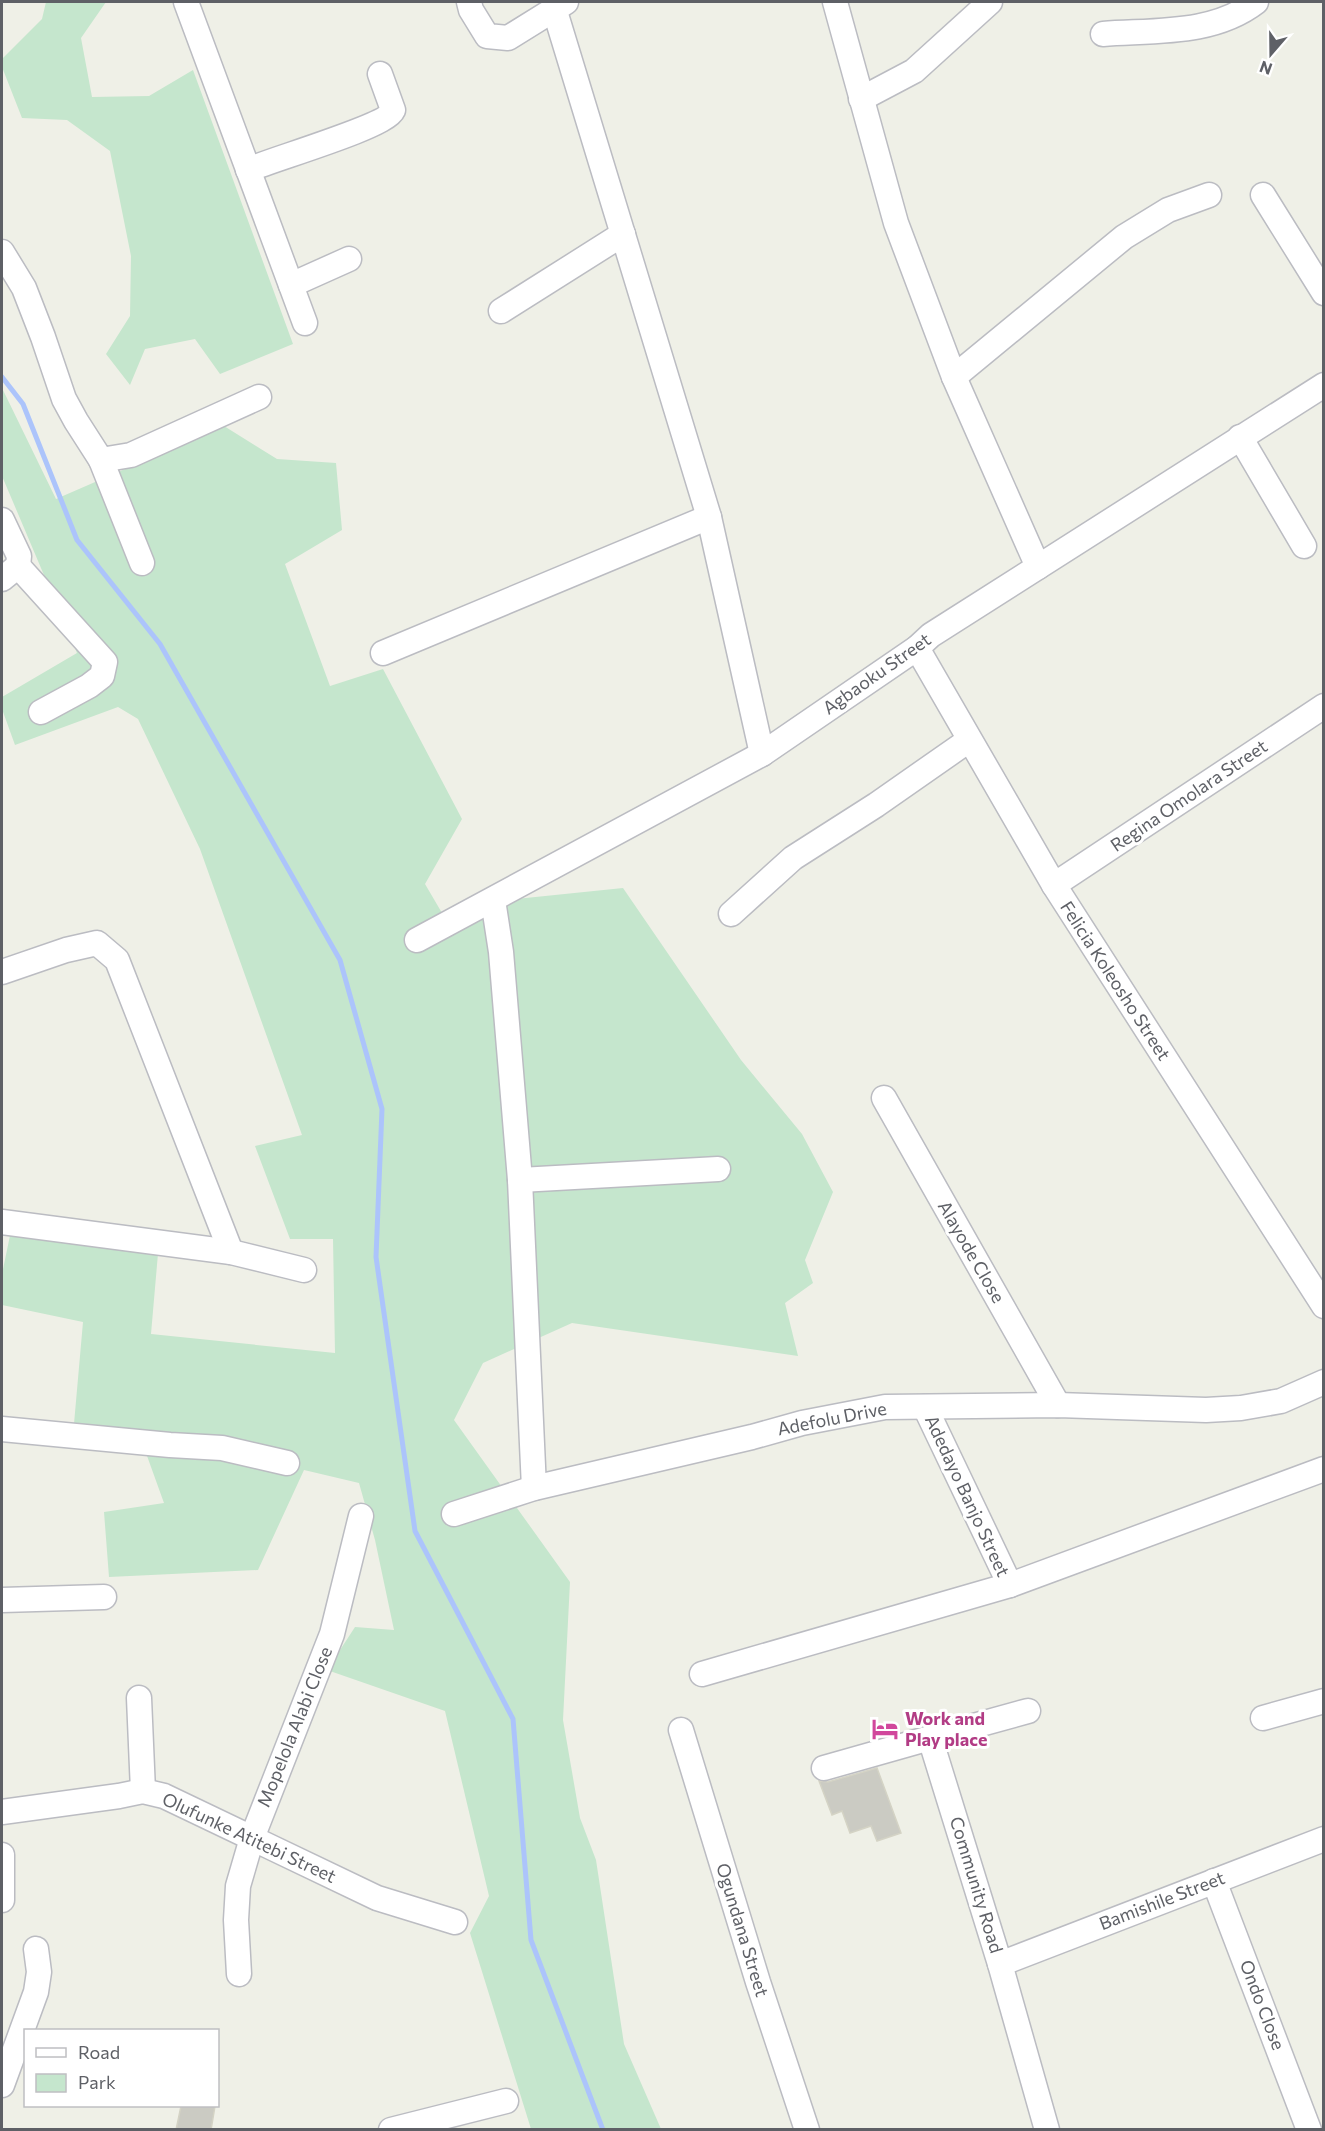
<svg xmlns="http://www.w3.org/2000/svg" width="1325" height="2131" viewBox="0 0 1325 2131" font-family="Commissioner,sans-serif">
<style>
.green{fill:#c5e6cd}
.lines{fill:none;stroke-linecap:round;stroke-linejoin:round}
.stream{stroke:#acc4fb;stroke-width:5}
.building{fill:#cbcbc3;stroke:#d4d3c5;stroke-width:1.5}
.minor-casing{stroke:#bbbcc2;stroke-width:27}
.minor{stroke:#fff;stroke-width:24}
.labels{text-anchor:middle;stroke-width:6;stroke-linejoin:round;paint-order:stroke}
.street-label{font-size:18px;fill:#5e6066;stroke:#fff}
.hotel-label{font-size:18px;font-weight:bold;fill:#b23c85;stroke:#fff;text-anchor:start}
</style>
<rect width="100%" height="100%" fill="#eff0e7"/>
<!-- green -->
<g class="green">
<polygon points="46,2 106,2 81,38 92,97 149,96 193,70 293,344 220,374 195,339 145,349 130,385 106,354 130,316 131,256 110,151 67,120 22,118 2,67 2,59 42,19"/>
<polygon points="2,388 56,499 224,426 277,459 336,463 342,530 285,564 330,686 383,669 462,819 425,884 452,930 516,899 623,888 741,1060 802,1134 833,1192 805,1260 813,1283 785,1303 798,1356 572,1323 483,1363 454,1420 570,1582 563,1720 580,1818 596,1860 624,2044 661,2129 531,2129 470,1933 489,1896 445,1711 327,1670 355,1627 394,1630 375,1540 359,1483 304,1470 258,1570 109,1577 104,1512 164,1503 142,1442 73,1435 83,1322 2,1305 2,1274 12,1226 159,1242 151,1334 335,1353 333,1239 290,1239 255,1146 302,1135 200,849 138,719 118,707 15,745 2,709 2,697 77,653 2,476"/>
</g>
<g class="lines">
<!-- stream -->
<polyline class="stream" points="2,377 23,404 77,540 160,644 340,960 382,1109 376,1257 415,1531 513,1719 531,1940 603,2130"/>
</g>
<!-- building -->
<g class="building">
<polygon points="877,1768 901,1833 877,1841 871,1826 850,1833 842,1811 832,1815 819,1781 828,1782"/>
<polygon points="181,2106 215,2106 211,2130 176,2130"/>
</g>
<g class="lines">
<!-- minor casing -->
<g class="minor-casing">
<g id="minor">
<polyline points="186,2 305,323"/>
<polyline points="469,2 471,10 487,36 508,38 566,2"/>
<polyline points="835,2 896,223 954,377 1038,567"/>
<polyline points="554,8 709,517 762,754"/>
<path d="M1103 34C1155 30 1213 35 1256 2"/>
<polyline points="861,99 914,71 990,2"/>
<path d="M248 170C272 159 386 127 393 110L380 74"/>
<polyline points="1263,195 1324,293"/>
<polyline points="2,252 24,288 43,337 64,399 76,421 101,460 131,455 259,397"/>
<polyline points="291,285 349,259"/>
<polyline points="501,311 623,234"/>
<polyline points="954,377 1124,237 1168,210 1209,195"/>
<polyline points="1240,437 1304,546"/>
<polyline points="101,460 142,563"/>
<polyline points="2,520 19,556 18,566 2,579"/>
<polyline points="18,566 105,662 102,676 89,686 41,712"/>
<polyline points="917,648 1054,885 1324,1306"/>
<polyline points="383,653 709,517"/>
<polyline points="1054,885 1324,706"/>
<polyline points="493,900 501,952 520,1180 534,1488"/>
<polyline points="731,914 793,858 876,805 969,740"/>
<polyline points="417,940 762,754 917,648 931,635 1324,385"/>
<polyline points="2,972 66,950 97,943 117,960 231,1252"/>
<polyline points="884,1098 1058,1405"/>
<polyline points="520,1180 718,1169"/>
<polyline points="2,1222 231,1252 304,1270"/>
<polyline points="925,1407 1010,1585"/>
<polyline points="2,1429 170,1445 222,1448 287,1463"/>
<polyline points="454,1514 534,1488 752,1437 802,1423 885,1407 1058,1405 1206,1410 1241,1408 1281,1401 1324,1382"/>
<polyline points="2,1600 104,1597"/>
<polyline points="702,1674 1010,1585 1324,1469"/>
<polyline points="139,1698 143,1791"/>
<polyline points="1028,1711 930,1738 1000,1964 1047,2130"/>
<polyline points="1263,1718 1324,1701"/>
<polyline points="681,1730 758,1982 807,2130"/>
<polyline points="824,1768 930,1738"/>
<polyline points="2,1812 119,1796 143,1791 164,1796 377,1898 455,1922"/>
<polyline points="2,1855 2,1900"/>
<polyline points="1214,1881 1309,2130"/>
<polyline points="1000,1964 1324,1839"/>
<polyline points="239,1974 236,1920 238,1886 252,1838 332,1634 361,1516"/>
<polyline points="2,2085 36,1992 39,1972 36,1949"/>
<polyline points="391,2130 506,2101"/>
</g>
</g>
<!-- minor -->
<use href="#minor" class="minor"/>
</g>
<!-- icons -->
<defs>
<g id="hotel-bare" transform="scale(2.07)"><path d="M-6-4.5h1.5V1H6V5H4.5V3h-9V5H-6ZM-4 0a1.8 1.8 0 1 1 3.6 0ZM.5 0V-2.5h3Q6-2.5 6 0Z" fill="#d1479c" stroke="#fff" stroke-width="2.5" paint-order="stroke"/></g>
</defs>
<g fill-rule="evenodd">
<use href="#hotel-bare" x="885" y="1729"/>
</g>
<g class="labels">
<!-- street labels -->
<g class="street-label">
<text transform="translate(877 674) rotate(-35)" y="6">Agbaoku Street</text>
<text transform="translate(1189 796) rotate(-34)" y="6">Regina Omolara Street</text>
<text transform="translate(1115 981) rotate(57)" y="6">Felicia Koleosho Street</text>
<text transform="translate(971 1252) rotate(60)" y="6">Alayode Close</text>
<text transform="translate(832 1419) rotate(-11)" y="6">Adefolu Drive</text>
<text transform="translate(967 1496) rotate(65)" y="6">Adedayo Banjo Street</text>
<text transform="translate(295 1727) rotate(-68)" y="6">Mopelola Alabi Close</text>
<text transform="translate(249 1838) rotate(25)" y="6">Olufunke Atitebi Street</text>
<text transform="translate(976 1885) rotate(73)" y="6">Community Road</text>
<text transform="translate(1162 1901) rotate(-21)" y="6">Bamishile Street</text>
<text transform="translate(742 1930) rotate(73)" y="6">Ogundana Street</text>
<text transform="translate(1262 2005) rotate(69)" y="6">Ondo Close</text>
</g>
<!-- hotel labels -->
<g class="hotel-label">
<text x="905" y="1725">Work and<tspan x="905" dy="21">Play place</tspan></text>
</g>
</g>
<!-- border -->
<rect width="1325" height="2131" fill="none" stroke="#5e6066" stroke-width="6"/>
<!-- legend -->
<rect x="24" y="2029" width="195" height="78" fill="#ffffff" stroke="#bfbfc2" stroke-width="1.5"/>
<rect x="36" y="2048" width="30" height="9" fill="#ffffff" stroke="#bfbfc2" stroke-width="1.5"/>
<text x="78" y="2059" font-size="18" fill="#5e6066">Road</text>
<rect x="36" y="2074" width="30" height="18" fill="#c5e6cd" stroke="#bfbfc2" stroke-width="1.5"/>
<text x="78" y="2089" font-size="18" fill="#5e6066">Park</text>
<!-- north arrow -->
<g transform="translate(1271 54) rotate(200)" stroke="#ffffff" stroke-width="4.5" paint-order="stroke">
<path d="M0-4.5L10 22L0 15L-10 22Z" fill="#5e6066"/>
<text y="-9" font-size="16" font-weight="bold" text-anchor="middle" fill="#5e6066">N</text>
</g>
</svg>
